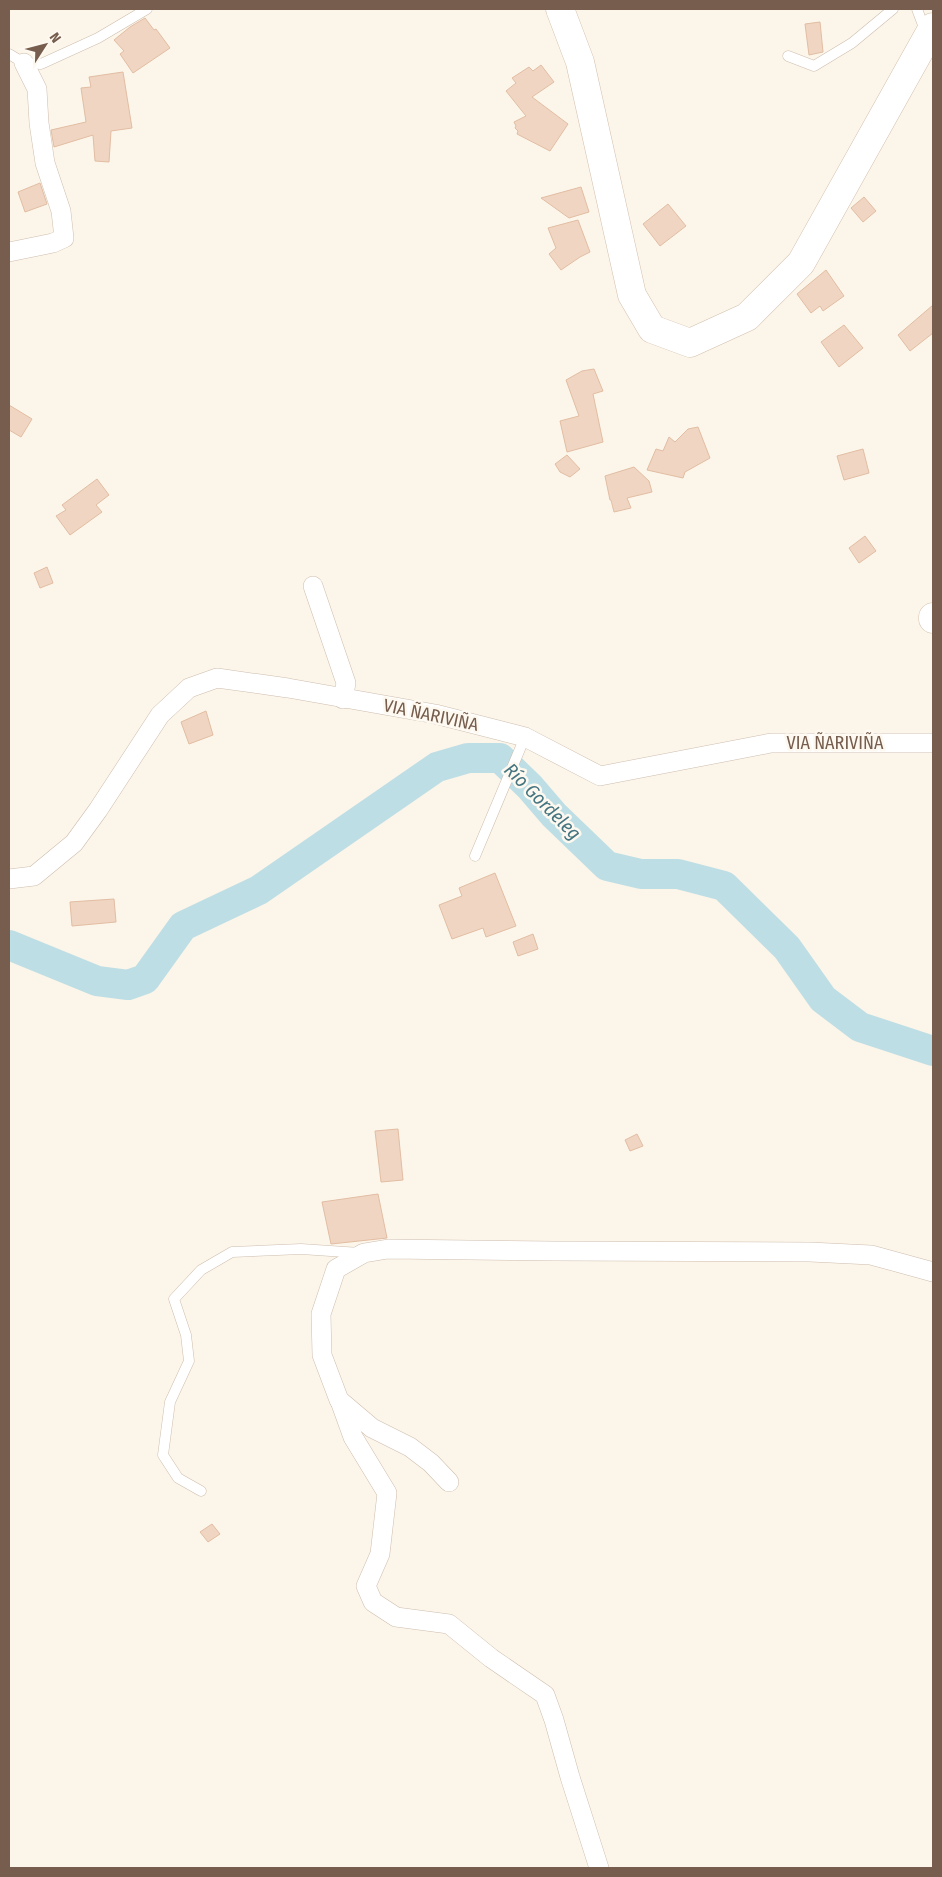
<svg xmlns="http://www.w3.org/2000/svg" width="942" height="1877" viewBox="0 0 942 1877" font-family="'Fira Sans Condensed',sans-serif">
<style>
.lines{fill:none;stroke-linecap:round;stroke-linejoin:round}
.river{stroke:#bedee5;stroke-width:30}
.building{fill:#f0d6c2;stroke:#e2bda3}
.lane-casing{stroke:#cebeaf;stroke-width:11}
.street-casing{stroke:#cebeaf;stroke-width:20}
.secondary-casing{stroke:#d3c0af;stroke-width:29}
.lane{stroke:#fff;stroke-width:10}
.street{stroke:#fff;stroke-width:19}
.secondary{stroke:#fff;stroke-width:28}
.labels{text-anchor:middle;stroke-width:5;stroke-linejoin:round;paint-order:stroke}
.street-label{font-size:18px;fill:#765d4d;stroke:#fef9f0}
.water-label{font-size:19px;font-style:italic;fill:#447581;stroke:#fef9f0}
</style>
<rect width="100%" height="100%" fill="#fcf5e9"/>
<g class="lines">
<!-- river -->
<polyline class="river" points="9,945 97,981 128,985 145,979 183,926 259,890 437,767 468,758 500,758 530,787 554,815 607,866 641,874 678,874 724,886 787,948 823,999 860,1027 933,1051"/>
</g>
<!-- building -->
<g class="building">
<polygon points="145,18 154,30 156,29 170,48 133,73 120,54 124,51 114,40 130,27"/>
<polygon points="820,22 823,52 809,55 805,24"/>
<polygon points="541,65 554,82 532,97 568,124 550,151 517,134 518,131 515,128 516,126 514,122 526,116 506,91 516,83 512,78 529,67 533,71"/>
<polygon points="123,72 132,128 111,131 109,162 95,161 93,135 54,147 51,130 86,122 81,88 91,87 89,77"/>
<polygon points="40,183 47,204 25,212 18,192"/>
<polygon points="581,187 589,212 569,218 541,198"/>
<polygon points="864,197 876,211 863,222 851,208"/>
<polygon points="668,204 686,226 660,246 643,224"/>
<polygon points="578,220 590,252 580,257 561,270 549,254 556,248 548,228"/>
<polygon points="826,270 844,296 823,311 820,306 811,313 797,294"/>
<polygon points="933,305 933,333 910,351 898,335"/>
<polygon points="844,325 863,348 839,367 821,342"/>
<polygon points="594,369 603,391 593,394 603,442 567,452 560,421 579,416 566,380 582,371"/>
<polygon points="9,405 32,419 21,437 9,430"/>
<polygon points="698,427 710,458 685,472 683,478 647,470 656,449 663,451 669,437 675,442 688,429"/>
<polygon points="863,449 869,473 844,480 837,456"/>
<polygon points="567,455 580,469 570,477 560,472 555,464"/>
<polygon points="634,467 649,481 652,492 627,498 631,508 614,512 611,500 610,500 605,476"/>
<polygon points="97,479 109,495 96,505 102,512 70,535 56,516 66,510 62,505"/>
<polygon points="865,536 876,551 859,563 849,548"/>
<polygon points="47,567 53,583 40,588 34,573"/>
<polygon points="206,711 213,735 189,744 181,722"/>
<polygon points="495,873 516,926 486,937 483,928 452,939 439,905 462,896 459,888"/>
<polygon points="114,899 116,922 72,926 70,902"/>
<polygon points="533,934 538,949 518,956 513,942"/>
<polygon points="398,1129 403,1180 381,1182 375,1131"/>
<polygon points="637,1134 643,1146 630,1151 625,1140"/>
<polygon points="378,1194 387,1238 331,1244 322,1202"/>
<polygon points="212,1524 220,1534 208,1542 200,1532"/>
</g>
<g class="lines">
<!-- lane casing -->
<g class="lane-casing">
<g id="lane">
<polyline points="917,9 926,33"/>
<polyline points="9,54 24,63 41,64 98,38 147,9"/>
<polyline points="788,56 814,66 852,43 893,9"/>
<polyline points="475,856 525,737"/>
<polyline points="201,1491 178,1478 163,1455 170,1402 189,1361 186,1335 174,1299 201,1270 232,1252 301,1249 360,1253"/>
</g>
</g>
<!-- street casing -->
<g class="street-casing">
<g id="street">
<polyline points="9,252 53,243 64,238 61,211 45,163 39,123 37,89 24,63"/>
<polyline points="313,586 346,683 343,699"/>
<polyline points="9,879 34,876 74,843 98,810 160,715 189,688 217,678 288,688 435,714 525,737 600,776 771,743 933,743"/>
<polyline points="340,1401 353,1437 387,1493 380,1554 366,1586 373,1602 396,1617 449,1624 491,1658 545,1695 554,1720 570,1777 599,1868"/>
<polyline points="449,1482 431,1463 410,1447 372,1428 339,1400 322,1355 321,1314 336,1269 364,1253 388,1249 553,1251 810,1252 871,1255 933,1272"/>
</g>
</g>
<!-- secondary casing -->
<g class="secondary-casing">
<g id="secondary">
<polyline points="560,9 580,62 632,295 652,329 690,343 747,317 801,263 933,27"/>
<polyline points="933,617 933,619"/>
</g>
</g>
<!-- lane -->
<use href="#lane" class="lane"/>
<!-- street -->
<use href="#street" class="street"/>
<!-- secondary -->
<use href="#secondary" class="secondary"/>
</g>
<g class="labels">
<!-- street labels -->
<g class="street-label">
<text transform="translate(431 715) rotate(12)" y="6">VIA ÑARIVIÑA</text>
<text x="835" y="749">VIA ÑARIVIÑA</text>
</g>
<!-- water labels -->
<g class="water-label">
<text transform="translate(543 801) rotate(45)" y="7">Río Gordeleg</text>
</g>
</g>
<!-- border -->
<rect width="942" height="1877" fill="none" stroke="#765d4d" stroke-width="20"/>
<!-- north arrow -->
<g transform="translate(45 45) rotate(54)" stroke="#fef9f0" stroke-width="4" paint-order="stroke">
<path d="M0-4L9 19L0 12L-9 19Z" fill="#765d4d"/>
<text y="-8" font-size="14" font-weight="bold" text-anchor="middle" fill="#765d4d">N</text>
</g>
</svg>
